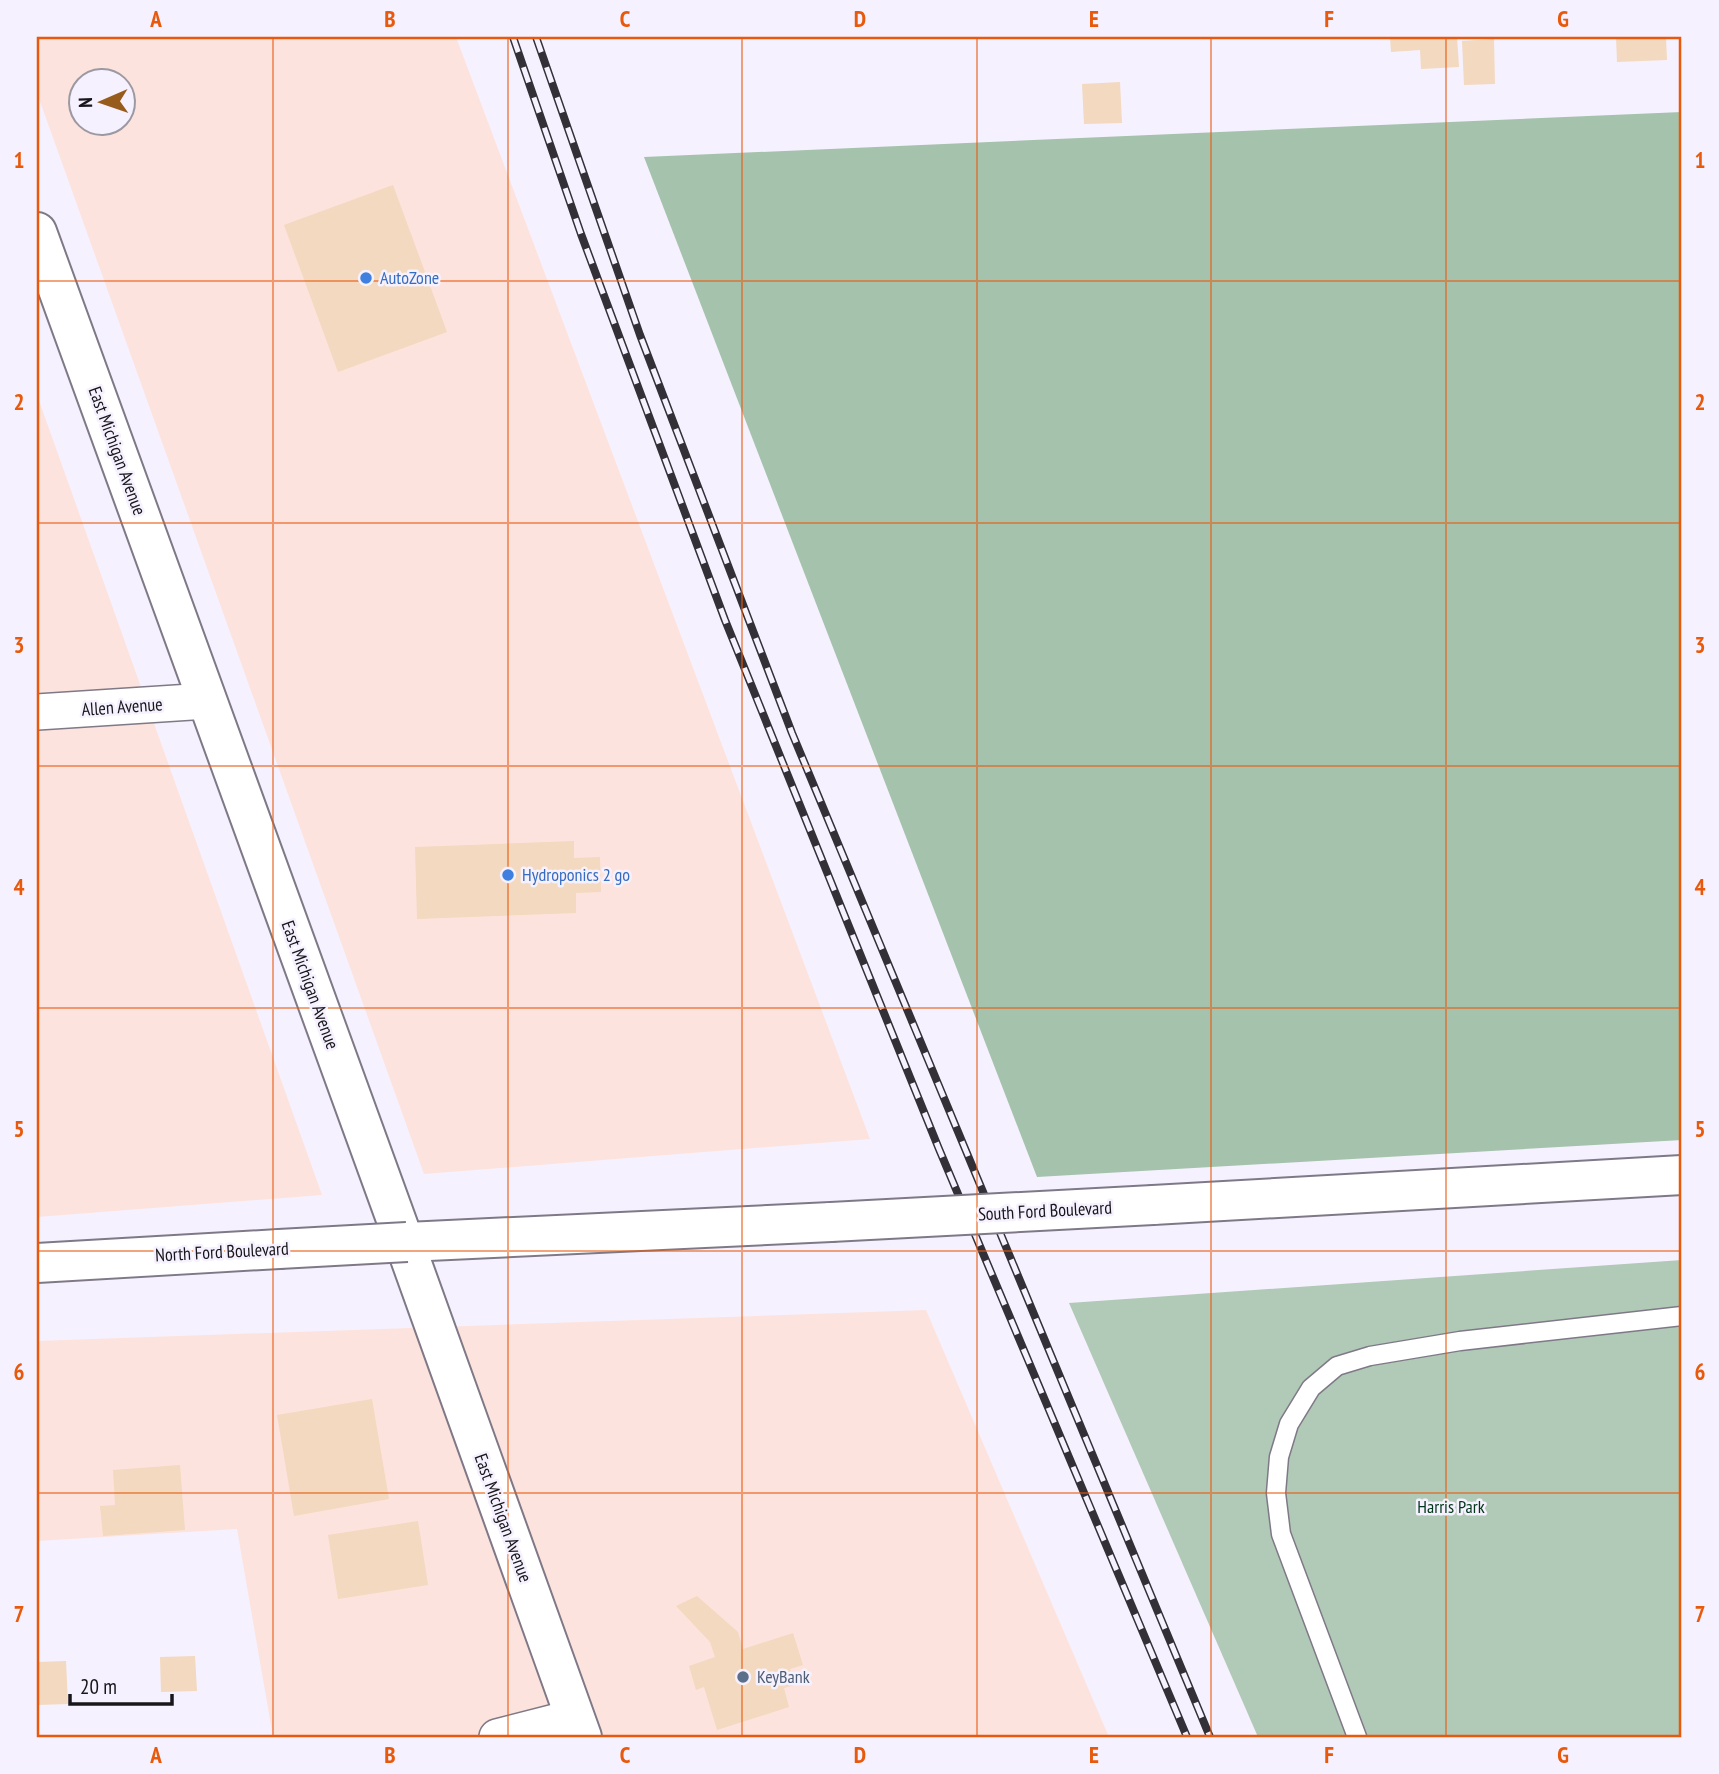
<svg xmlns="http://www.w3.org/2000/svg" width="1719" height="1774" viewBox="0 0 1719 1774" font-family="'PT Sans Narrow',sans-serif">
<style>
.commercial{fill:#fde3dd;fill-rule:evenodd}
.green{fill:#b1c9b7}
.forest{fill:#a4c2ac}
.building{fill:#f2d9bf}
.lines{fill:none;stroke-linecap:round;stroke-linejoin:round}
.lane-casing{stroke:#7f7987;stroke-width:21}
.street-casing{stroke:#7f7987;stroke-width:38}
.secondary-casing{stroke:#7f7987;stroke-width:42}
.primary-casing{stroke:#7f7987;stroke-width:42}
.lane{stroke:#fff;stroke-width:18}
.street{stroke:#fff;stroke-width:35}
.secondary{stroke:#fff;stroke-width:38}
.primary{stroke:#fff;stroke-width:38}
.rail-casing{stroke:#333137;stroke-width:8}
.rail{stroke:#f6f1fe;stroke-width:5;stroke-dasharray:16;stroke-linecap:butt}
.secondary-bridge-casing{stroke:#7f7987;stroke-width:42;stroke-linecap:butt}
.secondary-bridge{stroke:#fff;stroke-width:38}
.grid{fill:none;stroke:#e8590c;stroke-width:2;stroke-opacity:0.55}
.shop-dot{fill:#3f7fe0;stroke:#f6f1fe;stroke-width:2.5}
.service-dot{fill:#5c6f8a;stroke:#f6f1fe;stroke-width:2.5}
.labels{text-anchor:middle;stroke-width:5;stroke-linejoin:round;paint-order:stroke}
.shop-label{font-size:18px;fill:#366cbe;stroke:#f6f1fe;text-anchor:start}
.street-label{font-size:18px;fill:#18161b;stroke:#f6f1fe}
.park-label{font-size:18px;fill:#013619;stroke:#f6f1fe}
.service-label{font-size:18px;fill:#4e5e75;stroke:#f6f1fe;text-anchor:start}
.neatline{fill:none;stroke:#e8590c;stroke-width:2.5}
.grid-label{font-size:23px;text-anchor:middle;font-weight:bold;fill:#e8590c}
</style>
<rect width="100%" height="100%" fill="#f6f1fe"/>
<!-- commercial -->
<g class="commercial">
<path d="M37 37H456L870 1139 424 1174 37 93ZM80 80H122V122H80Z"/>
<polygon points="37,395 322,1195 37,1217"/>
<polygon points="926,1310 1109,1737 273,1737 237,1529 37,1541 37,1341"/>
</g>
<!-- green -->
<polygon class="green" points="1682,1260 1682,1737 1258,1737 1069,1303"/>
<!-- forest -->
<polygon class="forest" points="1682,112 1682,1140 1037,1177 644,157"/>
<!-- building -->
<g class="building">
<polygon points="1390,37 1457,37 1459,67 1421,69 1420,50 1391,52"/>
<polygon points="1616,37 1666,37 1667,60 1617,62"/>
<polygon points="1494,39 1495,84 1464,85 1462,41"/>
<polygon points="1120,82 1122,123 1084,124 1082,84"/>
<polygon points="393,185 447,332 338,372 284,225"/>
<polygon points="574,841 574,858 600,857 601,892 576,893 576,913 417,919 415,847"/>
<polygon points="372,1399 389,1499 294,1516 277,1415"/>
<polygon points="180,1465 185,1530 103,1536 100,1506 115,1505 113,1470"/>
<polygon points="418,1521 428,1585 338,1599 328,1535"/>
<polygon points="697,1596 738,1632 743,1649 793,1633 803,1665 790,1669 795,1685 784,1688 789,1707 717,1730 704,1687 696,1690 689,1666 715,1657 710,1642 676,1606"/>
<polygon points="195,1656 197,1691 161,1692 160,1657"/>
<polygon points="66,1661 68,1704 37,1705 37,1662"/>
</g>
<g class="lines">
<!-- lane casing -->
<g class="lane-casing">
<polyline id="lane" points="1357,1737 1281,1534 1276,1493 1279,1457 1289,1424 1311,1388 1337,1366 1370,1356 1460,1341 1682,1316"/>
</g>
<!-- street casing -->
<g class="street-casing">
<g id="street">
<polyline points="37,712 207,701"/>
<polyline points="497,1737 575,1717"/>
</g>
</g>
<!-- secondary casing -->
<g class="secondary-casing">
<g id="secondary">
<polyline points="1153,1205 1682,1175"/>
<polyline points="407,1242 831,1222"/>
<polyline points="37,1263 279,1249"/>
</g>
</g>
<!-- primary casing -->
<g class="primary-casing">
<polyline id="primary" points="37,232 401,1233 582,1737"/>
</g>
<!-- lane -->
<use href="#lane" class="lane"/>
<!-- street -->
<use href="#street" class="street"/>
<!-- secondary -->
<use href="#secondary" class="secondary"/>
<!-- primary -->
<use href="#primary" class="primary"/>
<!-- rail casing -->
<g class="rail-casing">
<g id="rail">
<polyline points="513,37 581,234 725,620 939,1149 1187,1737"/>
<polyline points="536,37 640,335 792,733 1210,1737"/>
</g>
</g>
<!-- rail -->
<use href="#rail" class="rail"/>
<!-- secondary-bridge casing -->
<g class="secondary-bridge-casing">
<g id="secondary-bridge">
<polyline points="831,1222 1153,1205"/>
<polyline points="279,1249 407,1242"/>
</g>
</g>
<!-- secondary-bridge -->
<use href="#secondary-bridge" class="secondary-bridge"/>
</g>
<!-- grid -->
<path class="grid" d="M273 37V1737M508 37V1737M742 37V1737M977 37V1737M1211 37V1737M1446 37V1737M37 281H1682M37 523H1682M37 766H1682M37 1008H1682M37 1251H1682M37 1493H1682"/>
<!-- markers -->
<g class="shop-dot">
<circle cx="366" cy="278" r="7"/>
<circle cx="508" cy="875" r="7"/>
</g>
<circle class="service-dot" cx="743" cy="1677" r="7"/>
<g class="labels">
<!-- shop labels -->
<g class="shop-label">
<text x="380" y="284">AutoZone</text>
<text x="522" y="881">Hydroponics 2 go</text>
</g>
<!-- street labels -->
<g class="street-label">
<text transform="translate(117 451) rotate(70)" y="6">East Michigan Avenue</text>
<text transform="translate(122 707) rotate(-4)" y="6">Allen Avenue</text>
<text transform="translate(310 985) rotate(70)" y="6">East Michigan Avenue</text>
<text transform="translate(1045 1211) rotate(-3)" y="6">South Ford Boulevard</text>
<text transform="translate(222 1252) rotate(-3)" y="6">North Ford Boulevard</text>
<text transform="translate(503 1518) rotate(70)" y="6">East Michigan Avenue</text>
</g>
<!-- park labels -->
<g class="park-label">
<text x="1451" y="1513">Harris Park</text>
</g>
<!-- service labels -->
<g class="service-label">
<text x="757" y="1683">KeyBank</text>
</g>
</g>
<!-- border -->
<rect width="1719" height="1774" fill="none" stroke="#f6f1fe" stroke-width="77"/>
<!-- north arrow -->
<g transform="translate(102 102) rotate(268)"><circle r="33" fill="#f6f1fe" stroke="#9d99a3" stroke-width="2"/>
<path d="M0-5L12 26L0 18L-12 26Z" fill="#975c1b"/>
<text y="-10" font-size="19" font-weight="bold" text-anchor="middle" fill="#18161b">N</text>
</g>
<!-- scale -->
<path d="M70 1694v10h102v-10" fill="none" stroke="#18161b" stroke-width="3.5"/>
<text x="80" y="1694" font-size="21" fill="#18161b" stroke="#f6f1fe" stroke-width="5" paint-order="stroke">20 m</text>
<rect x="38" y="38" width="1642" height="1698" class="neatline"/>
<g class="grid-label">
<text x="156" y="27">A</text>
<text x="390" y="27">B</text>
<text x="625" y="27">C</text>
<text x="860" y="27">D</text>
<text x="1094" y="27">E</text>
<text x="1329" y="27">F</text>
<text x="1563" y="27">G</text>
<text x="19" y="168">1</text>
<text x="1700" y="168">1</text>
<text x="19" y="410">2</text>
<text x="1700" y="410">2</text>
<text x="19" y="653">3</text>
<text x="1700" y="653">3</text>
<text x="19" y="895">4</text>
<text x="1700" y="895">4</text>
<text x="19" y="1137">5</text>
<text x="1700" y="1137">5</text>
<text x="19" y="1380">6</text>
<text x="1700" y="1380">6</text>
<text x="19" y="1622">7</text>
<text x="1700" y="1622">7</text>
<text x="156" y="1763">A</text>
<text x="390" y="1763">B</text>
<text x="625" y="1763">C</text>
<text x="860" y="1763">D</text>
<text x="1094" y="1763">E</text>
<text x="1329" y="1763">F</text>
<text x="1563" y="1763">G</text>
</g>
</svg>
